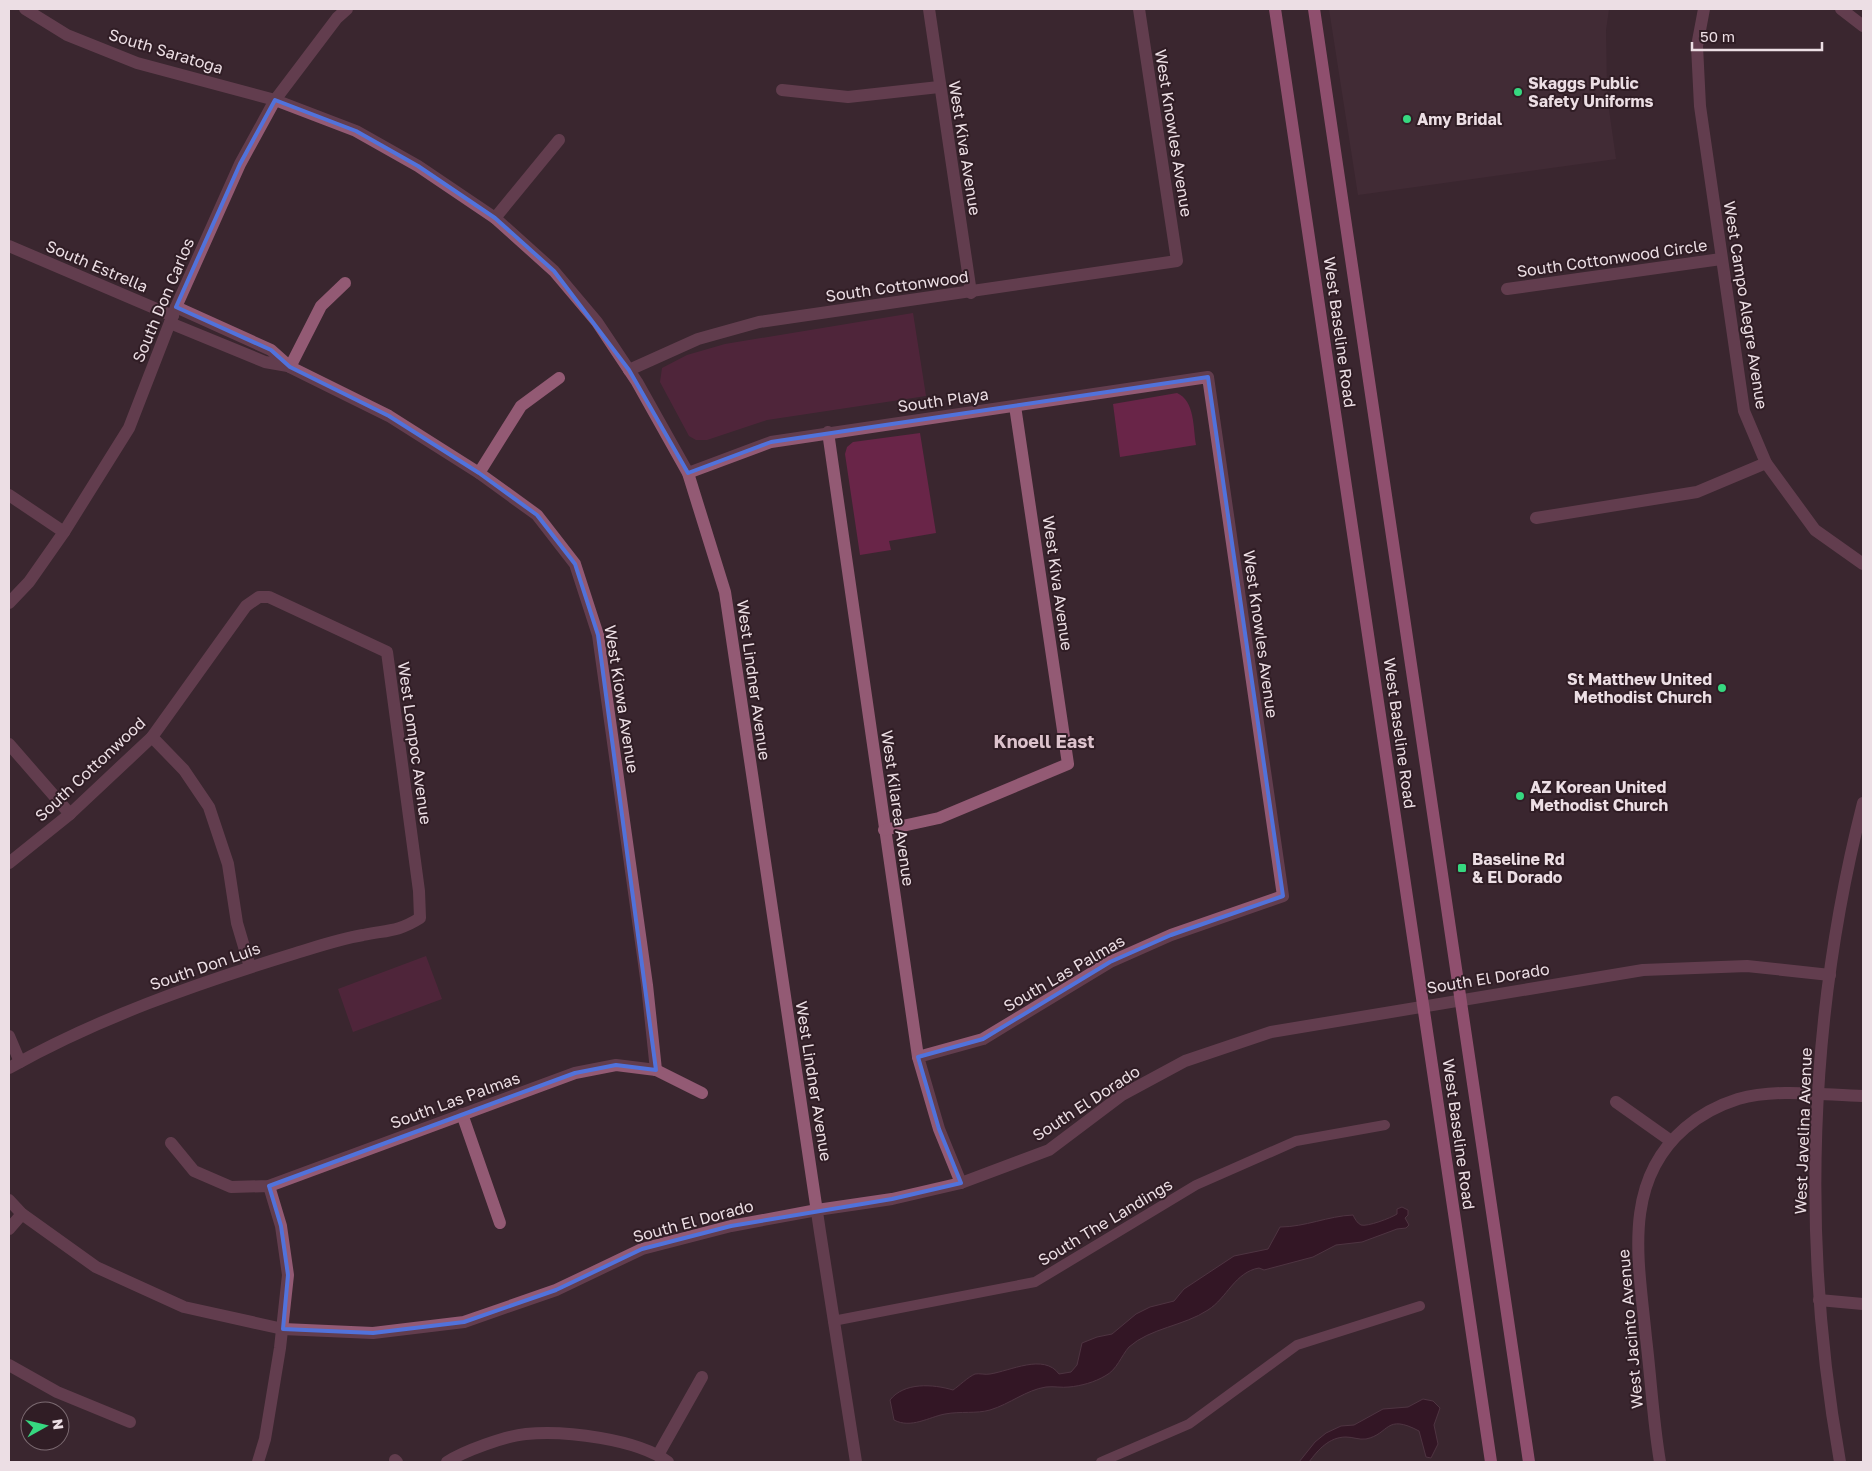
<svg xmlns="http://www.w3.org/2000/svg" width="1872" height="1471" viewBox="0 0 1872 1471" font-family="'Golos Text',sans-serif">
<style>
.built{fill:#4b313d}
.green{fill:#692548}
.water{fill:#2c031a;stroke:#664557}
.lines{fill:none;stroke-linecap:round;stroke-linejoin:round}
.service{stroke:#935a74;stroke-width:10}
.minor{stroke:#935a74;stroke-width:12}
.tertiary{stroke:#935a74;stroke-width:12}
.primary{stroke:#f782bb;stroke-width:12}
.marked{fill:none;stroke:#5172db;stroke-width:4;stroke-linejoin:round}
.poi-dot{fill:#36d880;stroke:#301d25;stroke-width:2}
.labels{text-anchor:middle;stroke-width:4;stroke-linejoin:round;paint-order:stroke}
.street-label{font-size:16px;fill:#ecdee4;stroke:#301d25}
.poi-label{font-size:16px;font-weight:bold;fill:#ecdee4;stroke:#301d25;text-anchor:start}
.neighbourhood-label{font-size:18px;font-weight:bold;fill:#dcc2cc;stroke:#301d25}
</style>
<rect width="100%" height="100%" fill="#3a262f"/>
<!-- built -->
<polygon class="built" points="1329,9 1609,9 1606,30 1607,96 1616,159 1358,195"/>
<!-- green -->
<g class="green">
<polygon points="913,313 926,396 767,420 707,440 696,440 689,436 660,382 662,368 687,355 725,344"/>
<path d="M1177 393C1195 401 1193 427 1196 445L1120 457 1113 404Z"/>
<polygon points="920,433 936,533 889,541 891,550 860,555 845,454 847,447 853,442"/>
<polygon points="426,956 442,999 353,1032 338,989"/>
</g>
<!-- water -->
<g class="water">
<path d="M1402 1207 1408 1210V1215L1405 1218 1409 1225 1406 1228 1397 1229 1362 1242 1336 1245 1313 1257 1264 1270 1259 1268C1235 1272 1227 1298 1208 1310 1184 1326 1150 1328 1129 1347 1121 1356 1117 1370 1105 1376 1095 1382 1081 1386 1069 1387 1062 1388 1054 1386 1046 1387 1026 1390 1010 1404 990 1410 976 1414 961 1411 945 1414 929 1417 911 1429 894 1420L890 1400C904 1382 933 1384 953 1390 959 1386 968 1377 975 1374 979 1373 985 1375 990 1374 1010 1371 1044 1353 1059 1374L1071 1372 1077 1365 1082 1343 1097 1337 1112 1334 1136 1314 1150 1307 1174 1301 1184 1289 1234 1256 1268 1249 1280 1227C1305 1227 1328 1216 1353 1215 1355 1219 1357 1223 1361 1225 1367 1227 1391 1218 1397 1214V1209Z"/>
<path d="M1423 1399 1433 1401 1440 1408 1434 1425 1438 1444 1431 1458 1426 1457 1419 1431C1385 1413 1390 1434 1366 1439 1359 1440 1353 1437 1346 1437 1329 1437 1318 1450 1309 1462H1299L1315 1442 1326 1433 1341 1426 1354 1425 1383 1409 1408 1407Z"/>
</g>
<g class="lines">
<!-- service -->
<g class="service">
<polyline points="833,1321 1035,1282 1196,1185 1296,1141 1385,1125"/>
<polyline points="1101,1462 1189,1424 1297,1345 1420,1306"/>
</g>
<!-- minor -->
<g class="minor">
<polyline points="929,9 971,293"/>
<polyline points="1704,9 1697,46 1700,106 1744,411 1766,463 1815,530 1863,564"/>
<polyline points="1841,9 1863,26"/>
<polyline points="782,90 848,97 939,87"/>
<polyline points="495,218 559,140"/>
<polyline points="9,246 173,316"/>
<polyline points="1507,289 1721,259"/>
<polyline points="176,307 271,350 290,367 389,416 479,473 537,515 575,564 598,635 647,985 656,1070"/>
<polyline points="170,323 265,362 288,366"/>
<polyline points="290,367 321,306 345,283"/>
<polyline points="629,370 698,339 759,322 1177,261 1139,9"/>
<polyline points="828,432 918,1057 939,1129 961,1183"/>
<polyline points="479,473 521,406 559,378"/>
<polyline points="688,473 771,442 1208,377 1283,896 1171,935 1110,962 983,1039 918,1057"/>
<polyline points="9,495 64,532"/>
<polyline points="1536,518 1697,492 1766,463"/>
<polyline points="9,603 29,582 64,532 129,428 176,307 240,164 275,100"/>
<polyline points="152,737 184,770 209,807 228,864 237,923 250,967"/>
<polyline points="9,744 70,814"/>
<polyline points="884,830 939,818 1068,764 1015,406"/>
<path d="M9 863 70 814 152 737 246 606 259 597H269L387 652 419 891 420 918C398 932 387 930 363 935 339 939 316 947 293 954 195 984 98 1018 9 1068"/>
<polyline points="9,1036 20,1062"/>
<polyline points="1616,1102 1671,1141"/>
<polyline points="462,1114 500,1223"/>
<polyline points="171,1143 194,1171 231,1187 269,1186 575,1073 616,1065 656,1070 702,1093"/>
<polyline points="9,1200 22,1214 96,1267 184,1307 283,1329 373,1333 464,1322 556,1290 642,1249 731,1226 817,1210 892,1199 961,1183 1049,1150 1122,1095 1185,1061 1271,1032 1643,970 1747,966 1830,975"/>
<polyline points="9,1229 22,1214"/>
<polyline points="1819,1300 1863,1304"/>
<polyline points="9,1365 57,1392 130,1422"/>
<polyline points="658,1455 702,1377"/>
<polyline points="395,1460 397,1462"/>
<polyline points="258,1462 265,1439 280,1348 288,1275 281,1226 269,1186"/>
<path d="M447 1462C464 1451 505 1436 526 1434 564 1430 638 1439 668 1462"/>
<path d="M1660 1462C1653 1421 1651 1379 1646 1338 1639 1263 1621 1183 1685 1128 1700 1115 1719 1105 1738 1099 1778 1088 1823 1095 1863 1096"/>
<path d="M1840 1462C1801 1244 1808 1018 1863 803"/>
</g>
<!-- tertiary -->
<g class="tertiary">
<polyline points="25,9 67,35 137,63 275,100 356,131 418,166 495,218 554,271 597,322 637,382 688,473 725,592 820,1232 856,1462"/>
<polyline points="275,100 337,18 347,9"/>
</g>
<!-- primary -->
<g class="primary">
<polyline points="1275,9 1491,1462"/>
<polyline points="1314,9 1529,1462"/>
</g>
</g>
<!-- marked area -->
<path d="M0 0H1872V1471H0ZM275 100 356 131 418 166 495 218 554 271 629 370 688 473 771 442 1208 377 1283 896 1171 935 1110 962 983 1039 918 1057 939 1129 961 1183 892 1199 731 1226 642 1249 556 1290 464 1322 373 1333 283 1329 288 1275 281 1226 269 1186 575 1073 616 1065 656 1070 598 635 575 564 537 515 479 473 389 416 290 367 271 350 176 307 240 164Z" fill="#3a262f" fill-opacity=".55" fill-rule="evenodd"/>
<path class="marked" d="M275 100 356 131 418 166 495 218 554 271 629 370 688 473 771 442 1208 377 1283 896 1171 935 1110 962 983 1039 918 1057 939 1129 961 1183 892 1199 731 1226 642 1249 556 1290 464 1322 373 1333 283 1329 288 1275 281 1226 269 1186 575 1073 616 1065 656 1070 598 635 575 564 537 515 479 473 389 416 290 367 271 350 176 307 240 164Z"/>
<!-- markers -->
<g class="poi-dot">
<circle cx="1518" cy="92" r="5"/>
<circle cx="1407" cy="119" r="5"/>
<circle cx="1722" cy="688" r="5"/>
<circle cx="1520" cy="796" r="5"/>
<rect x="1457" y="863" width="10" height="10" rx="2.5"/>
</g>
<g class="labels">
<!-- street labels -->
<g class="street-label">
<text transform="translate(166 51) rotate(17)" y="6">South Saratoga</text>
<text transform="translate(1174 133) rotate(81)" y="6">West Knowles Avenue</text>
<text transform="translate(965 148) rotate(81)" y="6">West Kiva Avenue</text>
<text transform="translate(1612 258) rotate(-8)" y="6">South Cottonwood Circle</text>
<text transform="translate(97 266) rotate(23)" y="6">South Estrella</text>
<text transform="translate(897 286) rotate(-8)" y="6">South Cottonwood</text>
<text transform="translate(163 300) rotate(-67)" y="6">South Don Carlos</text>
<text transform="translate(1746 305) rotate(81)" y="6">West Campo Alegre Avenue</text>
<text transform="translate(1340 332) rotate(82)" y="6">West Baseline Road</text>
<text transform="translate(943 400) rotate(-8)" y="6">South Playa</text>
<text transform="translate(1058 583) rotate(82)" y="6">West Kiva Avenue</text>
<text transform="translate(1261 634) rotate(82)" y="6">West Knowles Avenue</text>
<text transform="translate(754 680) rotate(82)" y="6">West Lindner Avenue</text>
<text transform="translate(622 699) rotate(81)" y="6">West Kiowa Avenue</text>
<text transform="translate(1400 733) rotate(82)" y="6">West Baseline Road</text>
<text transform="translate(415 743) rotate(82)" y="6">West Lompoc Avenue</text>
<text transform="translate(90 769) rotate(-43)" y="6">South Cottonwood</text>
<text transform="translate(898 808) rotate(82)" y="6">West Kilarea Avenue</text>
<text transform="translate(205 966) rotate(-19)" y="6">South Don Luis</text>
<text transform="translate(1064 973) rotate(-30)" y="6">South Las Palmas</text>
<text transform="translate(1488 978) rotate(-9)" y="6">South El Dorado</text>
<text transform="translate(814 1081) rotate(81)" y="6">West Lindner Avenue</text>
<text transform="translate(455 1100) rotate(-20)" y="6">South Las Palmas</text>
<text transform="translate(1086 1103) rotate(-33)" y="6">South El Dorado</text>
<text transform="translate(1803 1131) rotate(-88)" y="6">West Javelina Avenue</text>
<text transform="translate(1459 1134) rotate(82)" y="6">West Baseline Road</text>
<text transform="translate(693 1221) rotate(-15)" y="6">South El Dorado</text>
<text transform="translate(1105 1222) rotate(-31)" y="6">South The Landings</text>
<text transform="translate(1630 1329) rotate(-95)" y="6">West Jacinto Avenue</text>
</g>
<!-- poi labels -->
<g class="poi-label">
<text x="1528" y="89">Skaggs Public<tspan x="1528" dy="18">Safety Uniforms</tspan></text>
<text x="1417" y="125">Amy Bridal</text>
<text x="1712" y="685" text-anchor="end">St Matthew United<tspan x="1712" dy="18">Methodist Church</tspan></text>
<text x="1530" y="793">AZ Korean United<tspan x="1530" dy="18">Methodist Church</tspan></text>
<text x="1472" y="865">Baseline Rd<tspan x="1472" dy="18">&amp; El Dorado</tspan></text>
</g>
<!-- neighbourhood labels -->
<g class="neighbourhood-label">
<text x="1044" y="748">Knoell East</text>
</g>
</g>
<!-- border -->
<rect width="1872" height="1471" fill="none" stroke="#ecdee4" stroke-width="20"/>
<!-- north arrow -->
<g transform="translate(45 1426) rotate(82)"><circle r="24" fill="#301d25" stroke="#7b6a71"/>
<path d="M0-4L9 19L0 12L-9 19Z" fill="#36d880"/>
<text y="-8" font-size="14" font-weight="bold" text-anchor="middle" fill="#ecdee4">N</text>
</g>
<!-- scale -->
<path d="M1692 42v8h130v-8" fill="none" stroke="#ecdee4" stroke-width="2.5"/>
<text x="1700" y="42" font-size="15" fill="#ecdee4" stroke="#301d25" stroke-width="4" paint-order="stroke">50 m</text>
</svg>
